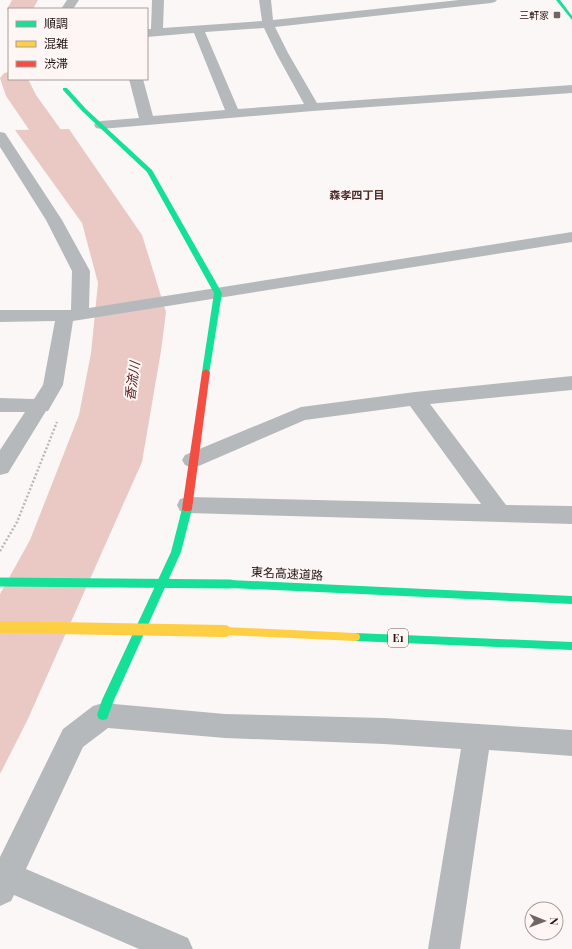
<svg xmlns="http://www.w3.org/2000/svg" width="572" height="949" viewBox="0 0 572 949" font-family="'Playfair Display','Noto Sans JP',serif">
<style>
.water{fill:#eac9c5}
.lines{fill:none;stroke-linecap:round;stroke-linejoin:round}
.river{fill:#eac9c5;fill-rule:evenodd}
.path{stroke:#b8b9b9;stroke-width:2.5;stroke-dasharray:2 2;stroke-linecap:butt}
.street{fill:#b5b9bb;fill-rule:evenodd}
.fast{fill:#16e098;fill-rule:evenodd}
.slow{fill:#ffcf43;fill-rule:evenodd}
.jam{fill:#f24e42;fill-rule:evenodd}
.fast-bridge{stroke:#16e098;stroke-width:9}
.slow-bridge{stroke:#ffcf43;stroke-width:12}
.poi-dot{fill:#706564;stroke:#fef6f5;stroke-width:1.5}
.labels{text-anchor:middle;stroke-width:4;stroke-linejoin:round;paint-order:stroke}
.far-poi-label{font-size:10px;fill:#241715;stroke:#fef6f5;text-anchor:end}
.far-neighbourhood-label{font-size:11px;font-weight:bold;fill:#492b28;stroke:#fef6f5}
.shield{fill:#fef6f5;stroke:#655a58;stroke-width:1}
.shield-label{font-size:11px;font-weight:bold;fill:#241715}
.street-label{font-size:12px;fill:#241715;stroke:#fef6f5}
.water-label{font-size:13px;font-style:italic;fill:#59211d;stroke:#fef6f5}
</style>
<rect width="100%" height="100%" fill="#fcf7f7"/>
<!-- water -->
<polygon class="water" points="69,129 142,235 166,312 161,351 142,462 27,721 0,774 0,594 30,540 79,415 91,353 98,283 82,223 15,130"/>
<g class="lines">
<!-- river -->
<g class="river">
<polygon points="12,0 38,0 33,9 9,9 9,12 7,9"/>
<polygon points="9,72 9,79 28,79 36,95 100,184 95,191 83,194 71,191 6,96 0,78 4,73"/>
</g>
<!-- path -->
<polyline class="path" points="0,551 17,522 57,422"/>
<!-- street -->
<g class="street">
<polygon points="67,0 79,0 73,9 61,9"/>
<path d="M152 0H164L163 28 262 21 259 0H271L273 20 459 0H497L495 2 491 3 275 27 288 53 317 103 572 85V93L313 111 101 129 96 128 94 125 96 122 101 121 139 118 129 79H143L153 116 225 110 194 33 147 37V29H151ZM264 28 276 53 304 104 238 109 205 32Z"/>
<polygon points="0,132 5,133 62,220 90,271 89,308 572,232 572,242 73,321 63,385 48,411 46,411 8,473 0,475 0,450 25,412 0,412 0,398 34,399 43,385 55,321 0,322 0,310 71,310 72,271 46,220 0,147"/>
<polygon points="572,376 572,390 430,404 506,505 572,506 572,524 188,513 180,511 177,505 180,499 188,497 481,504 410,406 305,420 201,465 193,468 185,465 182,460 185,455 301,407 415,392"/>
<polygon points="103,703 225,714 384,718 572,730 572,756 489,750 460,949 428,949 461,749 384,744 225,738 108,728 83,747 26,869 188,938 193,949 139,949 14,895 11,901 0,906 0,857 63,729 93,706"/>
</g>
<!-- fast -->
<g class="fast">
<polygon points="556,0 560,0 572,16 572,20"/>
<polygon points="63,88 67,88 86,109 152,170 222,293 209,374 203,374 202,372 214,293 147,172 82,111 63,90"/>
<polygon points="187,506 190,507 192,509 181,552 114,700 107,719 103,720 99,719 97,715 102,700 171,552 182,509 184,507"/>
<polygon points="230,580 572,596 572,604 230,588 226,587 225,584 226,581"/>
<polygon points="355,633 572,642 572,650 355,641 351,640 350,637 351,634"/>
</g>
<!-- slow -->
<polygon class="slow" points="225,627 355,633 359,634 360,637 359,640 355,641 225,635 221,634 220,631 221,628"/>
<!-- jam -->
<polygon class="jam" points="206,369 210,372 192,509 190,511 184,511 182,509 202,372"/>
<!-- fast-bridge -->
<polyline class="fast-bridge" points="0,582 230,584"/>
<!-- slow-bridge -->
<polyline class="slow-bridge" points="0,627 225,631"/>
</g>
<!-- markers -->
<rect class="poi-dot" x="553" y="11" width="8" height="8" rx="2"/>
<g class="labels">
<!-- far-poi labels -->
<g class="far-poi-label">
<text x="549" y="19">三軒家</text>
</g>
<!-- far-neighbourhood labels -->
<g class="far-neighbourhood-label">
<text x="357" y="199">森孝四丁目</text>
</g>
<!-- shield labels -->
<rect class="shield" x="388" y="629" width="20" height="18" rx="3"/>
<g class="shield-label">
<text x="398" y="642">E1</text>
</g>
<!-- street labels -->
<g class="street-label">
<text transform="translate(287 574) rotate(3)" y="4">東名高速道路</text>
</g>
<!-- water labels -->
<g class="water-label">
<text transform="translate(132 381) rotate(-82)" y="5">香流川</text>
</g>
</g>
<!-- legend -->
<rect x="8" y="8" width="140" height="72" fill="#fef6f5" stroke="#a79d9b"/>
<rect x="16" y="21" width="20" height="6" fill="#16e098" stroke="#a79d9b"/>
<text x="44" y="28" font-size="12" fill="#241715">順調</text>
<rect x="16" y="41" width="20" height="6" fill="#ffcf43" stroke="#a79d9b"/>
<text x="44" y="48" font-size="12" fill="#241715">混雑</text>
<rect x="16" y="61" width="20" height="6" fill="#f24e42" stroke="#a79d9b"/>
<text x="44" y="68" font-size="12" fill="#241715">渋滞</text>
<!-- north arrow -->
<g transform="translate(544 921) rotate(91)"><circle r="19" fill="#fef6f5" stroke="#a79d9b"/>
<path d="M0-3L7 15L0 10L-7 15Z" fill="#706564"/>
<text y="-6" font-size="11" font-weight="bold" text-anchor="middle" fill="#241715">N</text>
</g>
</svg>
